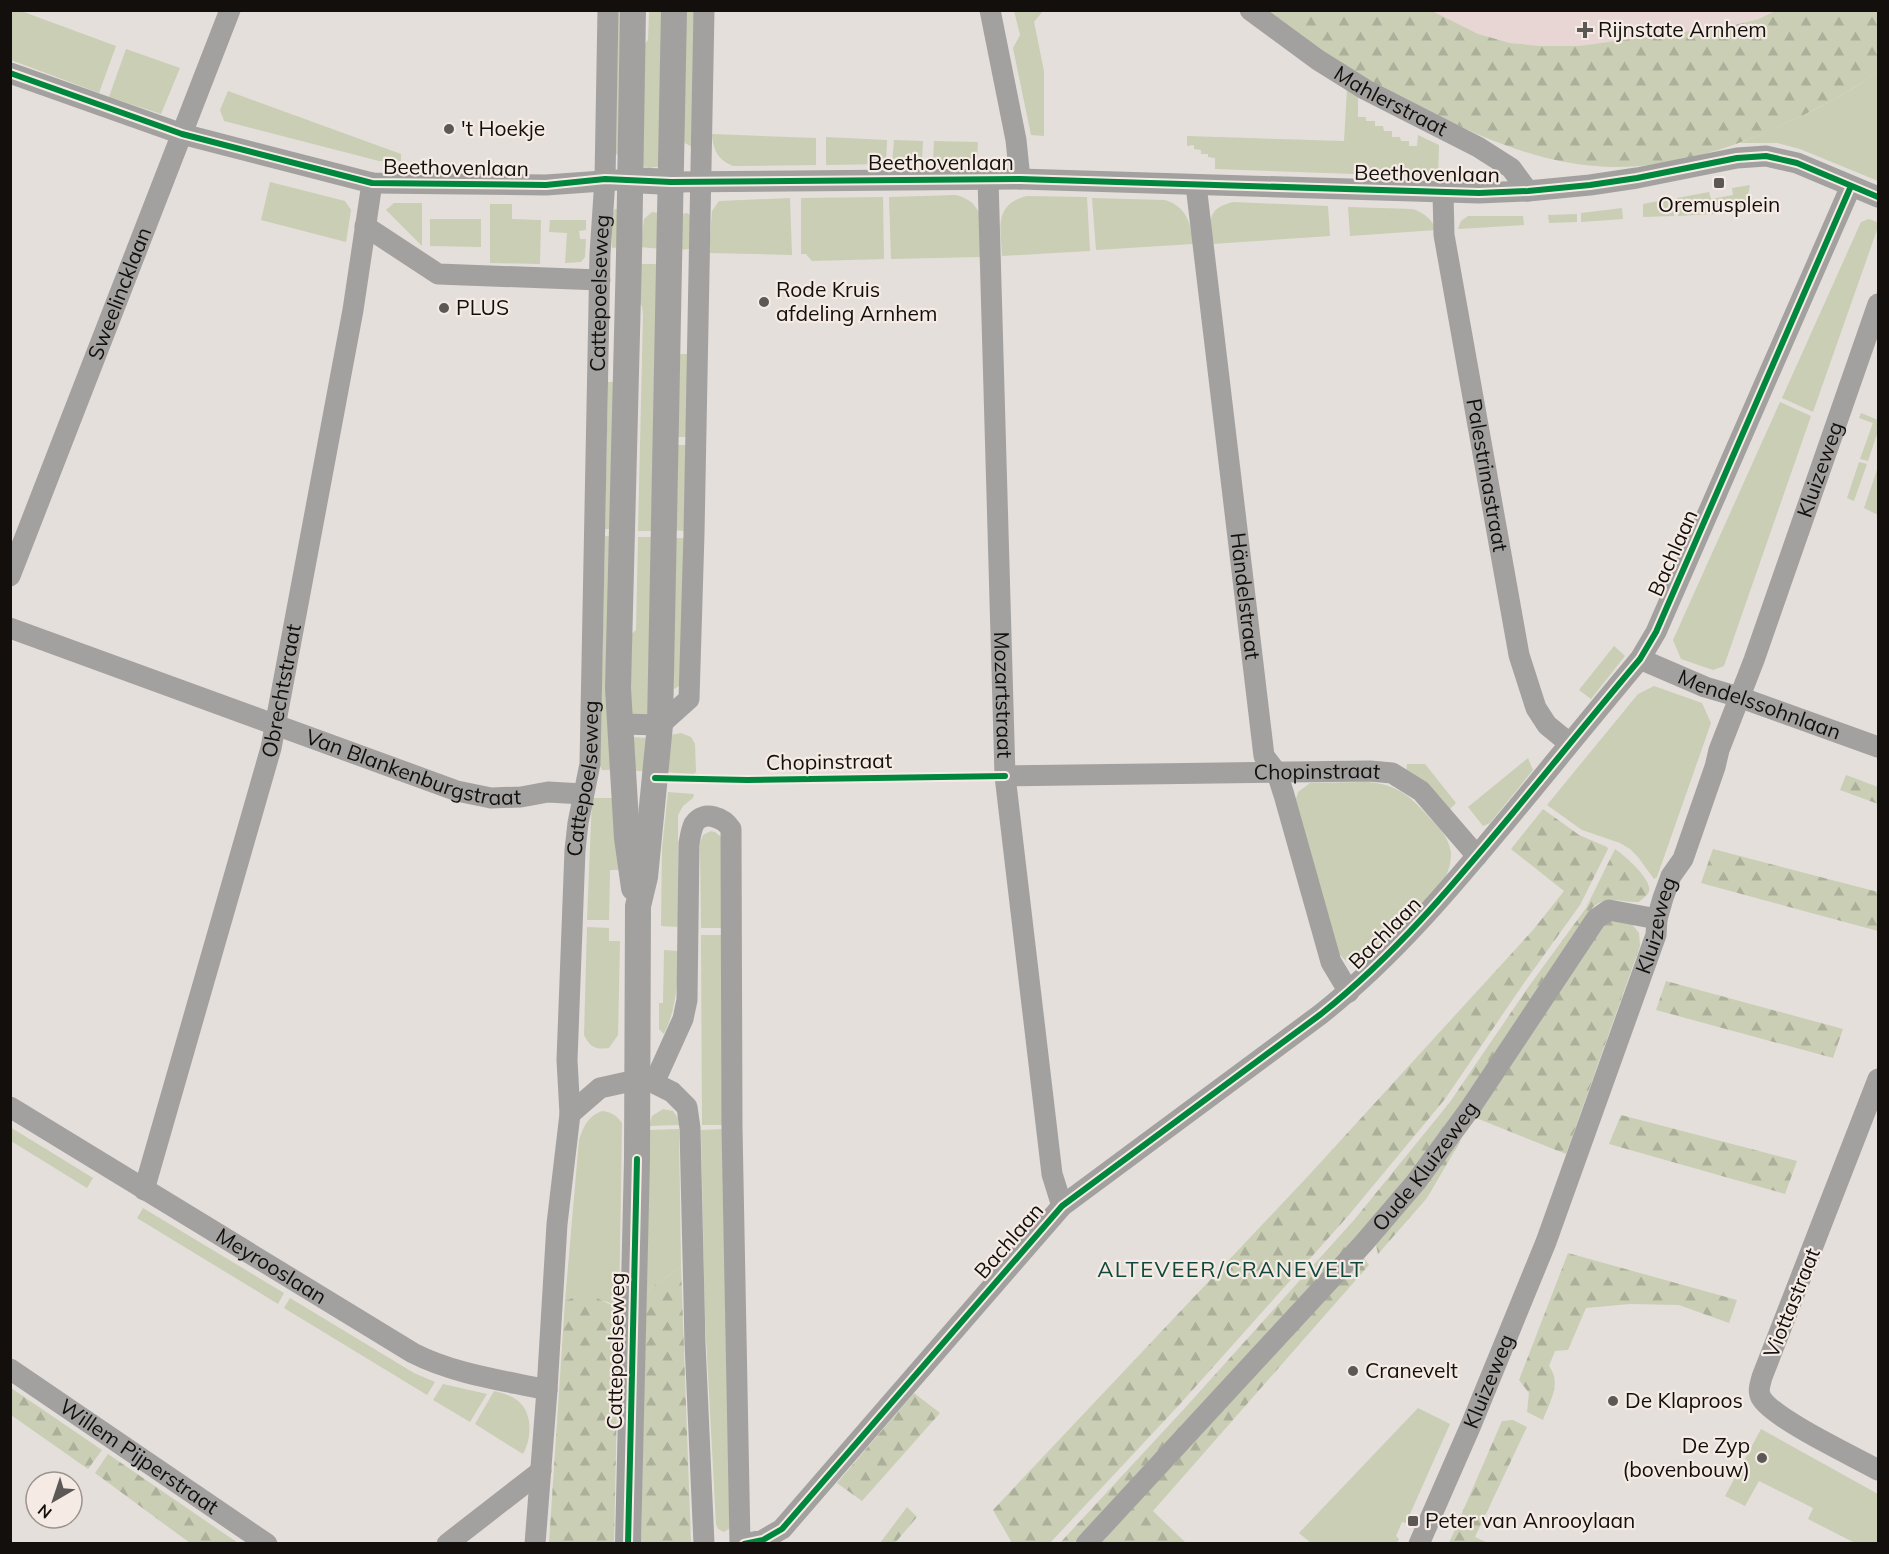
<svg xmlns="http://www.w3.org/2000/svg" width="1889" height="1554" viewBox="0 0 1889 1554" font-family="Mulish,sans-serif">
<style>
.medical{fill:#e7d6d4}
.green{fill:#c9ceb4}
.forest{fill:url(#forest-firs)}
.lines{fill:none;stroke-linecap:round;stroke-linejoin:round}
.minor{stroke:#a3a19f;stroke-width:21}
.tertiary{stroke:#a3a19f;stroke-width:26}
.cycleway-casing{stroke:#f5ebe4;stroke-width:10}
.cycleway{stroke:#00873e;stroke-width:6}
.poi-dot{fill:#5c5855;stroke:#f5ebe4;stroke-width:2}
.labels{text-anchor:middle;stroke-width:4.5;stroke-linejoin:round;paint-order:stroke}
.poi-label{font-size:21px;fill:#120f0d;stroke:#f5ebe4;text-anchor:start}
.street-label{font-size:21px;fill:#120f0d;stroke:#f5ebe4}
.neighbourhood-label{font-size:22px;letter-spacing:1.5px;fill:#10483d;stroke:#f5ebe4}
</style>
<defs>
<pattern id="forest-firs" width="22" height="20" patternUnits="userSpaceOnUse" patternTransform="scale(1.5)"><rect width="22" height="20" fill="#c9ceb4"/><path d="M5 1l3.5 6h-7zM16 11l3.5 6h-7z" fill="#acb09a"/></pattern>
</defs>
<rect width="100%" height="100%" fill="#e4dfdb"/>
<!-- medical -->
<polygon class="medical" points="1432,11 1775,11 1759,19 1735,25 1579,46 1540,46 1510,43 1478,34"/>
<!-- green -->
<g class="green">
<polygon points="10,11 21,11 116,46 99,93 11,60"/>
<polygon points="615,11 626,11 619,155 615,154"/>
<polygon points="649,11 663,11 662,166 649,168 640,165 638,50 648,40"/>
<polygon points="685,11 696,11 692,147 685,143 683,136"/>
<polygon points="1014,11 1043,11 1034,22 1044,71 1044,136 1031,135 1013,48 1020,35"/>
<polygon points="126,49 180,68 161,114 109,97"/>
<path d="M1878 71V181L1800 149 1777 143H1740C1788 122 1837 103 1878 71Z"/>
<polygon points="1347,88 1358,96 1358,117 1366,117 1366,121 1375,121 1375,126 1383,126 1384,131 1392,131 1392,137 1400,137 1401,141 1409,141 1409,146 1417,146 1418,135 1439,145 1438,177 1215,169 1215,158 1208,157 1208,154 1201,154 1201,150 1194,149 1194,145 1187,146 1187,136 1344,141"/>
<polygon points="228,91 401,154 401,161 379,161 224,121 220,110"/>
<path d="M712 134 816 138V165L733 166C718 160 713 150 712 134Z"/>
<polygon points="826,137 887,140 886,164 826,165"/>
<polygon points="894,140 923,141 922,163 892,164"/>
<polygon points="934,141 978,142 977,162 933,162"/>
<polygon points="270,182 345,201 351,210 346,242 261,220"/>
<polygon points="1750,185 1745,212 1678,216 1677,198 1709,192 1711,199 1733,195 1732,188"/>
<path d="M955 195C988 202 981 230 982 257L891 259 889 197Z"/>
<path d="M1027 196 1087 197 1090 251 1002 256C1001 229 993 204 1027 196Z"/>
<polygon points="883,197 884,259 812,261 806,254 801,254 801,198"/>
<polygon points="790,198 792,255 709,253 712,211 719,201"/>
<path d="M1092 198 1165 200C1187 207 1191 224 1193 244L1096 250Z"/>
<polygon points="1673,198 1674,216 1643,217 1643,204"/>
<path d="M1233 202 1328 206 1330 236 1212 244C1210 220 1206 209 1233 202Z"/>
<polygon points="394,203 422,203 422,246 386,210"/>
<polygon points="490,204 512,204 512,219 541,220 540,264 490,263"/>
<path d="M1348 207 1413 209C1424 213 1432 219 1436 230L1350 236Z"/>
<polygon points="1622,208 1623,219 1581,222 1581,213"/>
<polygon points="615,209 618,209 620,247 612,248 612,213"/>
<polygon points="652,212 660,213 662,249 640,247 644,219"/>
<polygon points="687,213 690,215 690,249 677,250 682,214"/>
<polygon points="1577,214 1577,222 1549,223 1548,215"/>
<polygon points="1468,216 1523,216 1524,225 1458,229 1461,221"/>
<polygon points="430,219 481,219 481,247 430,246"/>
<polygon points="1869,219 1877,222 1878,227 1813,412 1782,398 1861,222"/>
<polygon points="550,220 586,220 586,230 579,231 580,239 586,239 585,257 581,262 565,263 567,233 549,232"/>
<polygon points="639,264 661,264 656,531 638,531 643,315 642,306 635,298"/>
<polygon points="673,354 689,354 688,437 676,437 676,445 687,445 685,531 670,530"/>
<polygon points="608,382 619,382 616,529 605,529"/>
<polygon points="1780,402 1811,416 1724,666 1713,670 1681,659 1673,640"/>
<polygon points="1861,413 1878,420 1878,431 1868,461 1860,459 1873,423 1859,418"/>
<polygon points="1859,462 1867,464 1854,501 1847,498"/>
<polygon points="1878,467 1878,515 1864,508"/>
<polygon points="605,536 615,537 616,770 602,770 600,766"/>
<polygon points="638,537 657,537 653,703 647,715 632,717 626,639 636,630"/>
<polygon points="669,538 685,538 681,685 674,689"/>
<polygon points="1614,646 1625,656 1591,699 1579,690"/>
<polygon points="1654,686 1702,703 1711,723 1657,877 1654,879 1638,857 1630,849 1620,843 1582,830 1547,805 1638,694"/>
<polygon points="681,733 691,737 695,744 696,772 694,774 664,772 671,735"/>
<polygon points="629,737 649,738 645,771 631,771"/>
<polygon points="1528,758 1533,770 1490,823 1483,826 1468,807"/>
<polygon points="1407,764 1425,764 1456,803 1448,811 1406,774"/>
<path d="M1367 782C1395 784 1408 794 1426 814 1437 826 1449 836 1451 853 1451 861 1449 872 1444 879 1424 908 1388 937 1363 963 1351 965 1345 962 1338 952L1296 799 1298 792 1310 783Z"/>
<polygon points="668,792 694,794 693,798 683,806 678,815 678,927 661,926 662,848"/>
<polygon points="592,798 618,798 621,870 610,870 609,920 587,920"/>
<polygon points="711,831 715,832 721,837 723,928 701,928 700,843 703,835"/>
<path d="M587 927 609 928V941H620L618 1035 609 1048C595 1050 590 1047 584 1035Z"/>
<polygon points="701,935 723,935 723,1125 702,1125"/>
<path d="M664 950 678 951C678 981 677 1007 664 1034L659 1029V1003H663Z"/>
<polygon points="663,1109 673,1111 678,1118 679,1125 649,1126 652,1116"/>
<path d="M602 1111C612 1112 616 1115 622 1123L619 1309 608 1302 579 1295 565 1301 579 1140C583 1127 588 1116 602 1111Z"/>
<polygon points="10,1127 93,1178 87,1188 11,1141"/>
<polygon points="679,1129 681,1267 646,1291 650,1130"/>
<polygon points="723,1129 730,1528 724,1532 718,1529 716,1524 705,1318 701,1130"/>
<polygon points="143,1208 284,1293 278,1304 137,1218"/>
<polygon points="290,1298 414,1373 435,1382 427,1395 284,1308"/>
<polygon points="443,1384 487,1394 470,1422 433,1400"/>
<path d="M494 1391C502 1393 510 1395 517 1400 533 1412 532 1438 523 1454L475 1424Z"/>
<polygon points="1418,1408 1450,1424 1406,1523 1402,1522 1396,1536 1399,1539 1397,1543 1311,1543 1299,1533"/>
<polygon points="1761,1429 1878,1494 1878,1543 1855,1543 1808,1519 1813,1508 1759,1481 1745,1506 1725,1496"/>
</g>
<!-- forest -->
<g class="forest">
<path d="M1265 11H1432L1478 34 1510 43 1540 46H1579L1735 25 1759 19 1775 11H1878V71C1846 96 1808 113 1771 130 1723 151 1666 168 1613 167 1548 166 1488 141 1431 112 1411 102 1390 93 1370 82 1333 61 1299 35 1265 11Z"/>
<polygon points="1846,775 1878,787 1878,804 1840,790"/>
<polygon points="1543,809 1579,835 1607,847 1608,849 1580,905 1524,983 1445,1099 1348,1216 1180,1404 1050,1543 1012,1543 993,1510 1310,1174 1533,930 1564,891 1511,849"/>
<path d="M1615 849C1624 855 1652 879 1649 891 1648 895 1642 899 1639 902 1622 903 1607 894 1593 907L1460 1109 1383 1209 1074 1543 1059 1544 1184 1409 1354 1220 1450 1102 1529 986 1586 908Z"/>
<polygon points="1713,849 1878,892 1878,931 1701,883"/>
<polygon points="1612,920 1631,923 1639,933 1640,946 1566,1154 1476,1118 1602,928"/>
<polygon points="1666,981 1843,1029 1833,1058 1656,1010"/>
<polygon points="1621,1115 1797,1161 1785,1194 1609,1144"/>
<polygon points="1462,1138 1427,1198 1378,1254 1376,1245 1378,1239"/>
<path d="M1568 1253 1737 1300 1729 1323 1679 1305 1630 1304 1586 1308 1568 1350 1555 1351 1549 1366C1562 1383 1550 1401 1543 1420L1527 1412 1529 1393 1519 1380Z"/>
<polygon points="1363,1257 1369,1265 1153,1511 1186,1543 1100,1544"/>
<polygon points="681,1267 691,1543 641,1544 646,1291"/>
<polygon points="579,1295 593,1296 619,1309 614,1543 549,1543 565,1301"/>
<polygon points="11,1388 102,1450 88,1469 11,1415"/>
<polygon points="914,1393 940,1413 862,1501 837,1483"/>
<polygon points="1513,1420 1527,1427 1475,1537 1488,1543 1449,1543 1502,1421"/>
<polygon points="108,1454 238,1543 190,1543 95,1473"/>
<polygon points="907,1507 917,1517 895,1543 880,1543"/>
</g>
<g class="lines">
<!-- minor -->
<g class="minor">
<polyline points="990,10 1016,140 1020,179"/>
<path id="s1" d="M1250 10 1318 60 1366 90 1478 147 1511 168 1528 191"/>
<polyline points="10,73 182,134 372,183 546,185 617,180"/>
<path id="s2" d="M988 179 1005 776 1052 1174 1062 1206"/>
<polyline points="671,182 1020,179 1479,193 1528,191 1590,185 1637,178 1737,158 1766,156 1797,163 1878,197"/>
<path id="s3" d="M1196 185 1264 756 1277 773 1284 795 1331 962 1349 992"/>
<path id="s4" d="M1443 193 1444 235 1519 655 1536 708 1547 725 1569 743"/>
<polyline points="365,226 438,274 600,280"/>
<path id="s5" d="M10 576 230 10"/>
<path id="s6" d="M10 628 457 791 491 798 521 797 548 792 583 794"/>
<path id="s7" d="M1640 659 1705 687 1739 697 1878 747"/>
<polyline points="620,724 660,725 689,699 694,534 704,10"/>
<path id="s8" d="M1005 776 1370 771 1392 773 1421 791 1477 856"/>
<path d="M1878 1079 1762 1377C1760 1385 1757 1392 1762 1399 1776 1420 1853 1456 1878 1470"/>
<path d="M654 1083 683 1019 687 1000 689 844C690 838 691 830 694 824 704 809 724 818 731 829L732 1127 740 1544"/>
<path id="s9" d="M10 1107 413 1353C454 1374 502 1380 547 1390"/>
<polyline points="570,1114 600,1088 636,1080 654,1083 672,1092 687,1107 690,1128 695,1343 704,1544"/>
<path id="s10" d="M144 1190 271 748 353 310 372 183"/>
<path id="s11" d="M10 1369 267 1544"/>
<polyline points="447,1544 541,1471"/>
<path id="s12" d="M535 1544 547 1390 557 1224 570 1114 567 1060 575 850 578 823 590 764 600 254 605 179 608 10"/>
<path d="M744 1544 763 1540 782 1529 1062 1206 1321 1014C1394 956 1453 885 1512 814 1555 762 1597 710 1640 659L1656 632 1851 186"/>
<path id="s13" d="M1086 1544 1363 1244 1416 1182 1469 1110 1596 919 1609 910 1657 919"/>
<path id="s14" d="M1419 1544 1471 1425 1546 1242 1656 935 1657 919 1663 898 1671 876 1683 859 1715 767 1719 750 1754 660 1878 304"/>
</g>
<!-- tertiary -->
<g class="tertiary">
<polyline points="633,10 629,255 618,688 627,838 634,888"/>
<polyline points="630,180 671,182"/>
<polyline points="628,1544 637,1159 638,906 645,877 660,725 674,10"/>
</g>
<!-- cycleway casing -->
<g class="cycleway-casing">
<g id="cycleway">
<polyline points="10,73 182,134 372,183 546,185 605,179 671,182 1020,179 1479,193 1528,191 1590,185 1637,178 1737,158 1766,156 1797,163 1878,197"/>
<polyline points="655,778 747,780 1005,776"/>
<polyline points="628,1544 637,1159"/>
<path d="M744 1544 763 1540 782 1529 1062 1206 1321 1014C1394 956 1453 885 1512 814 1555 762 1597 710 1640 659L1656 632 1851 186"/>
</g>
</g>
<!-- cycleway -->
<use href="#cycleway" class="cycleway"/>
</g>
<!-- markers -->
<g class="poi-dot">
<path d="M1582 21h6v6h6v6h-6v6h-6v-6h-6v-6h6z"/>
<circle cx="449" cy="129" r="6"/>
<rect x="1713" y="177" width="12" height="12" rx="3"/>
<circle cx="764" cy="302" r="6"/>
<circle cx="444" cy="308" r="6"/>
<circle cx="1353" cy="1371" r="6"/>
<circle cx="1613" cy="1401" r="6"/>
<circle cx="1762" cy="1458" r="6"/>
<rect x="1407" y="1515" width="12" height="12" rx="3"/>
</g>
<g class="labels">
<!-- poi labels -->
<g class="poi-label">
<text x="1598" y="37">Rijnstate Arnhem</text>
<text x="461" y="136">'t Hoekje</text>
<text x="1719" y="212" text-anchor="middle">Oremusplein</text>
<text x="776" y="297">Rode Kruis<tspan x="776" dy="24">afdeling Arnhem</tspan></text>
<text x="456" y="315">PLUS</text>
<text x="1365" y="1378">Cranevelt</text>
<text x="1625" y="1408">De Klaproos</text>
<text x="1750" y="1453" text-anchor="end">De Zyp<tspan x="1750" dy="24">(bovenbouw)</tspan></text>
<text x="1425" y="1528">Peter van Anrooylaan</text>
</g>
<!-- street labels -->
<g class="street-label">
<text dy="7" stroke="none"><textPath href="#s1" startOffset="168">Mahlerstraat</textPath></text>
<text x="941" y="170">Beethovenlaan</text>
<text transform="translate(456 168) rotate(1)" y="7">Beethovenlaan</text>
<text transform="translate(1427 174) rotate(1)" y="7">Beethovenlaan</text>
<text dy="7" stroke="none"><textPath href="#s5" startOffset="303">Sweelincklaan</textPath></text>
<text dy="7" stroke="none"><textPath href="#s12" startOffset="1254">Cattepoelseweg</textPath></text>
<text dy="7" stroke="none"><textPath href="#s14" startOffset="1149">Kluizeweg</textPath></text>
<text dy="7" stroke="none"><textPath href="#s4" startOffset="286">Palestrinastraat</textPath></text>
<text transform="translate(1673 553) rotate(-66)" y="7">Bachlaan</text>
<text dy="7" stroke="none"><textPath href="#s3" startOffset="414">Händelstraat</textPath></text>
<text dy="7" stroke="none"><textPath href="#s10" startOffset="518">Obrechtstraat</textPath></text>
<text dy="7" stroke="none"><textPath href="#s2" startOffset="516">Mozartstraat</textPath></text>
<text dy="7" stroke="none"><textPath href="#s7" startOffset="128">Mendelssohnlaan</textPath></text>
<text transform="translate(829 762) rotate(-1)" y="7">Chopinstraat</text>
<text dy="7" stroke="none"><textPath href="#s6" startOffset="428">Van Blankenburgstraat</textPath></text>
<text dy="7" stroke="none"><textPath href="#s8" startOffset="312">Chopinstraat</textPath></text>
<text dy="7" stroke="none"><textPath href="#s12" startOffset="768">Cattepoelseweg</textPath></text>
<text dy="7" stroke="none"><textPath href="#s14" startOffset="663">Kluizeweg</textPath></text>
<text transform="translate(1385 933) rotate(-45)" y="7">Bachlaan</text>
<text dy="7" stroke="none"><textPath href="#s13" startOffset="508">Oude Kluizeweg</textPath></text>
<text transform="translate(1009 1241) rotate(-49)" y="7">Bachlaan</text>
<text dy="7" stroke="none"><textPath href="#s9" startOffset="306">Meyrooslaan</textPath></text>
<text transform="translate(1792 1303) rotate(-68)" y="7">Viottastraat</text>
<text transform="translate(616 1351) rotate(-89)" y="7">Cattepoelseweg</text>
<text dy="7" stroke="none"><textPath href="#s14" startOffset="177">Kluizeweg</textPath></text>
<text dy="7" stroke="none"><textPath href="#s11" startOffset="156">Willem Pijperstraat</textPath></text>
</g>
<!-- neighbourhood labels -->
<g class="neighbourhood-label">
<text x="1231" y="1277">ALTEVEER/CRANEVELT</text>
</g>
</g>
<!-- border -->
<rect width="1889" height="1554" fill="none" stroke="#120f0d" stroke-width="24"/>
<!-- north arrow -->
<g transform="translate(54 1500) rotate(219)"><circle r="28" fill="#f5ebe4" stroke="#9a938e" stroke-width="1.5"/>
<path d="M0-4.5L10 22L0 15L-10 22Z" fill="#5c5855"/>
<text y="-9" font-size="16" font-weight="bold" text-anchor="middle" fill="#120f0d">N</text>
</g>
</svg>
